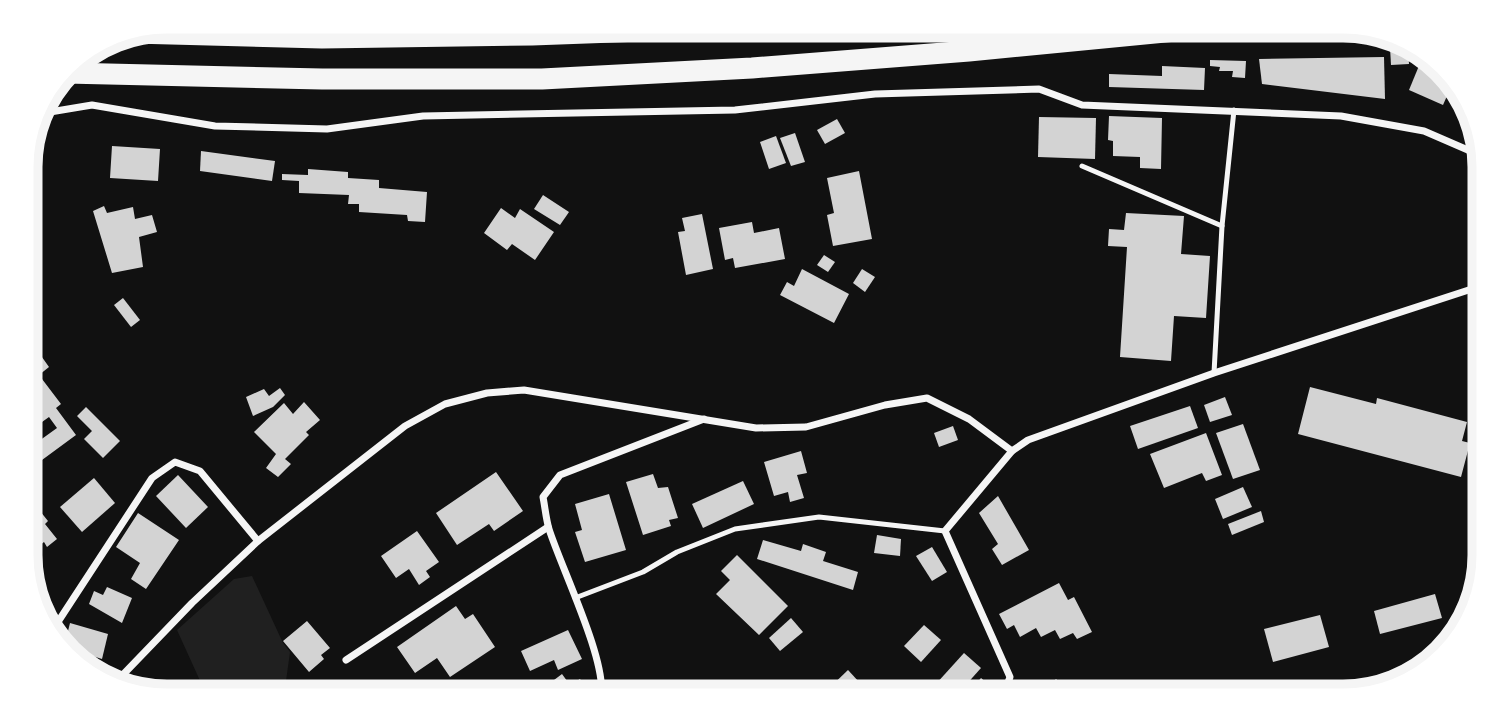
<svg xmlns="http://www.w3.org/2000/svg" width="1511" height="722" viewBox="0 0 1511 722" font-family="'Playfair Display',serif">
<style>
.green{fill:#202020}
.building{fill:#d3d3d3}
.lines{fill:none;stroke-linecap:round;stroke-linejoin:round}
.service{stroke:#f5f5f5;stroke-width:5}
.minor{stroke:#f5f5f5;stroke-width:7}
.motorway{stroke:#f5f5f5;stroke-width:21}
.rim{fill:none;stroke:#f5f5f5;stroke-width:9}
</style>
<rect width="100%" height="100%" fill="#111"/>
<!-- green -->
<polygon class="green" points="252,576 283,643 290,652 285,688 290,696 207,696 177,630 234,579"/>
<!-- building -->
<g class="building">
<polygon points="1408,46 1409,64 1391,65 1390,47"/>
<polygon points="1423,56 1454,80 1443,105 1409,90"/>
<polygon points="1384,57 1385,99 1262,84 1259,59"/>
<polygon points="1210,60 1246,61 1245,78 1232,77 1233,71 1219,71 1220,67 1210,66"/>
<polygon points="1162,66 1205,68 1204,90 1109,87 1109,74 1162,76"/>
<polygon points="1109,116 1162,118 1161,169 1140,168 1140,157 1113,156 1113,141 1108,140"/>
<polygon points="1039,117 1096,118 1095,159 1038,157"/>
<polygon points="837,119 845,133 825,144 817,130"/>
<polygon points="795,133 805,162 791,166 780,138"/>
<polygon points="776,136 786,163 769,169 760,142"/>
<polygon points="112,146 160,149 158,181 110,178"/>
<polygon points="201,151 275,161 272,181 200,171"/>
<polygon points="308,169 348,172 348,178 379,180 379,188 427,192 425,222 408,221 407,215 359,212 359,204 348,204 349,195 299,193 299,181 282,180 282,174 308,175"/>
<polygon points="859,171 872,239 833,246 827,215 834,213 827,178"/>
<polygon points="543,195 569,212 560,225 534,209"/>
<polygon points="104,206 107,213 133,207 135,219 152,215 157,232 139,237 143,267 112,273 93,211"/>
<polygon points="501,208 515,218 520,209 554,232 535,260 512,244 507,250 484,233"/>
<polygon points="1126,213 1184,216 1181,254 1210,256 1206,318 1174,316 1171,361 1120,357 1127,247 1108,246 1109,229 1124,230"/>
<polygon points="702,214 713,269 686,275 678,232 685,231 682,218"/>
<polygon points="752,222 754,233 779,228 785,259 735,268 733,258 725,260 719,228"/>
<polygon points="824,255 835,262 828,272 817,265"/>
<polygon points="802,269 849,294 834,323 780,295 787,282 794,286"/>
<polygon points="862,269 875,277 865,292 853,283"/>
<polygon points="123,298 140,320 131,327 114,305"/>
<polygon points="32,343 49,367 39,375 61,404 56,408 76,435 42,460 32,446 57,428 49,417 42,422 27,402 27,347"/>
<polygon points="1310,387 1376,404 1377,398 1467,422 1462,441 1470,443 1461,477 1298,434"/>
<polygon points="280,388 285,395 273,407 253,416 246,397 264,389 269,396"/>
<polygon points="1225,397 1232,415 1210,422 1204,405"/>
<polygon points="304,402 320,420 306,432 309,435 285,459 291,464 278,477 266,468 276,454 254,432 284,403 293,414"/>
<polygon points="1190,406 1198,428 1138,449 1130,426"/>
<polygon points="86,407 120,441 103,458 84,439 92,431 77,416"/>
<polygon points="1243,424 1260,470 1233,479 1216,433"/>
<polygon points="953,426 958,440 939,447 934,433"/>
<polygon points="1206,433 1222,475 1206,481 1202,473 1164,488 1150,454"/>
<polygon points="801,451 807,473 797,475 804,498 790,502 788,492 774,496 764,462"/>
<polygon points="496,472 523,511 494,531 489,524 457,545 436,513"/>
<polygon points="653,474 658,488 668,487 678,518 669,520 671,526 643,535 626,482"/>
<polygon points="178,475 208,507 186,528 156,496"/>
<polygon points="94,478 115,503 82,532 60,507"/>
<polygon points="743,481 754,504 703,528 692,504"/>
<polygon points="1243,487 1252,507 1223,519 1215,499"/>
<polygon points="609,494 626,550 585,562 575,532 582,530 575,504"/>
<polygon points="998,496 1029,550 1002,565 992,549 998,544 979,513"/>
<polygon points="36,506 48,521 45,524 57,539 47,547 44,542 27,555 27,512"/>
<polygon points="1261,511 1264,522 1232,535 1228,524"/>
<polygon points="138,513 179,540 146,589 131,579 140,563 116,547"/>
<polygon points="417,531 439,562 426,571 430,577 419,585 409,569 396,578 381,556"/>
<polygon points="877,535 901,539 900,556 874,553"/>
<polygon points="763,540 801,551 803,544 826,552 823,561 858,572 853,590 757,559"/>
<polygon points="932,547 947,572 932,581 916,556"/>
<polygon points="737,555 788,606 759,635 716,594 730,580 721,571"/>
<polygon points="1059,583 1068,600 1074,597 1092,632 1077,639 1073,633 1060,639 1055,630 1041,637 1036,628 1020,637 1014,625 1007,629 999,614"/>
<polygon points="107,587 132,598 122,623 89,604 94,591 103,595"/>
<polygon points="1435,594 1442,618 1380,634 1374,611"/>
<polygon points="456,606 465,619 473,614 495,647 450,677 437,658 415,673 397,647"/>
<polygon points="1320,615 1329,647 1273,662 1264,629"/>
<polygon points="791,618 803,632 780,651 769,638"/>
<polygon points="307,621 330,648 321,655 324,659 309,672 283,641"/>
<polygon points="70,623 108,634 102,659 64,647"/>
<polygon points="924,625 941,640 921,662 904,646"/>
<polygon points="568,630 582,659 558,670 554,660 530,671 521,651"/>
<polygon points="964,653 981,668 956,696 925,696"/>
<polygon points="848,670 872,696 821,696"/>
<polygon points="562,674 570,685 580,679 591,696 547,696 542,689"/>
<polygon points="981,678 995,690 991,696 966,696"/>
<polygon points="1056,679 1072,696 1040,696"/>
</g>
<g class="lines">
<!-- service -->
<g class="service">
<polyline points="1082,166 1222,226"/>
<polyline points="1214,373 1222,226 1234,110"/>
<polyline points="575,598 643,572 677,552 735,529 819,517 945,531"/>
<polyline points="438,689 440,696"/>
</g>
<!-- minor -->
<g class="minor">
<polyline points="38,114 92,105 215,126 327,129 423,116 735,110 875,94 1039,89 1082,105 1341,116 1424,131 1484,157"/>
<polyline points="1462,623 1485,515"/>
<polyline points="52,631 152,478 175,462 200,471 258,541"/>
<polyline points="346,660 548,527"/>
<polyline points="113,685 192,603 258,541 405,426 445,404 487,393 524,390 756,428 806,427 885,405 927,398 969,419 1012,451"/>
<path d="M601 696C607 661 561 567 549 529 546 519 545 507 543 497L560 475 704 419"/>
<polyline points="1003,696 1010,677 945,531 1012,451 1028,440 1214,373 1484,285"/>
</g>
<!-- motorway -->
<g class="motorway">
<polyline points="133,33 322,38 532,35 776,26"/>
<polyline points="66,73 322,79 542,79 752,68 969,51 1227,26"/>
</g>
</g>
<!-- crop -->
<path d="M0 0H1511V722H0ZM167 38H1343A129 129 0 0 1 1472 167V555A129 129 0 0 1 1343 684H167A129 129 0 0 1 38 555V167A129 129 0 0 1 167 38Z" fill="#fff" fill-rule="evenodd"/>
<path class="rim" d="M167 38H1343A129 129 0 0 1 1472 167V555A129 129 0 0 1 1343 684H167A129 129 0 0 1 38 555V167A129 129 0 0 1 167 38Z"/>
</svg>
